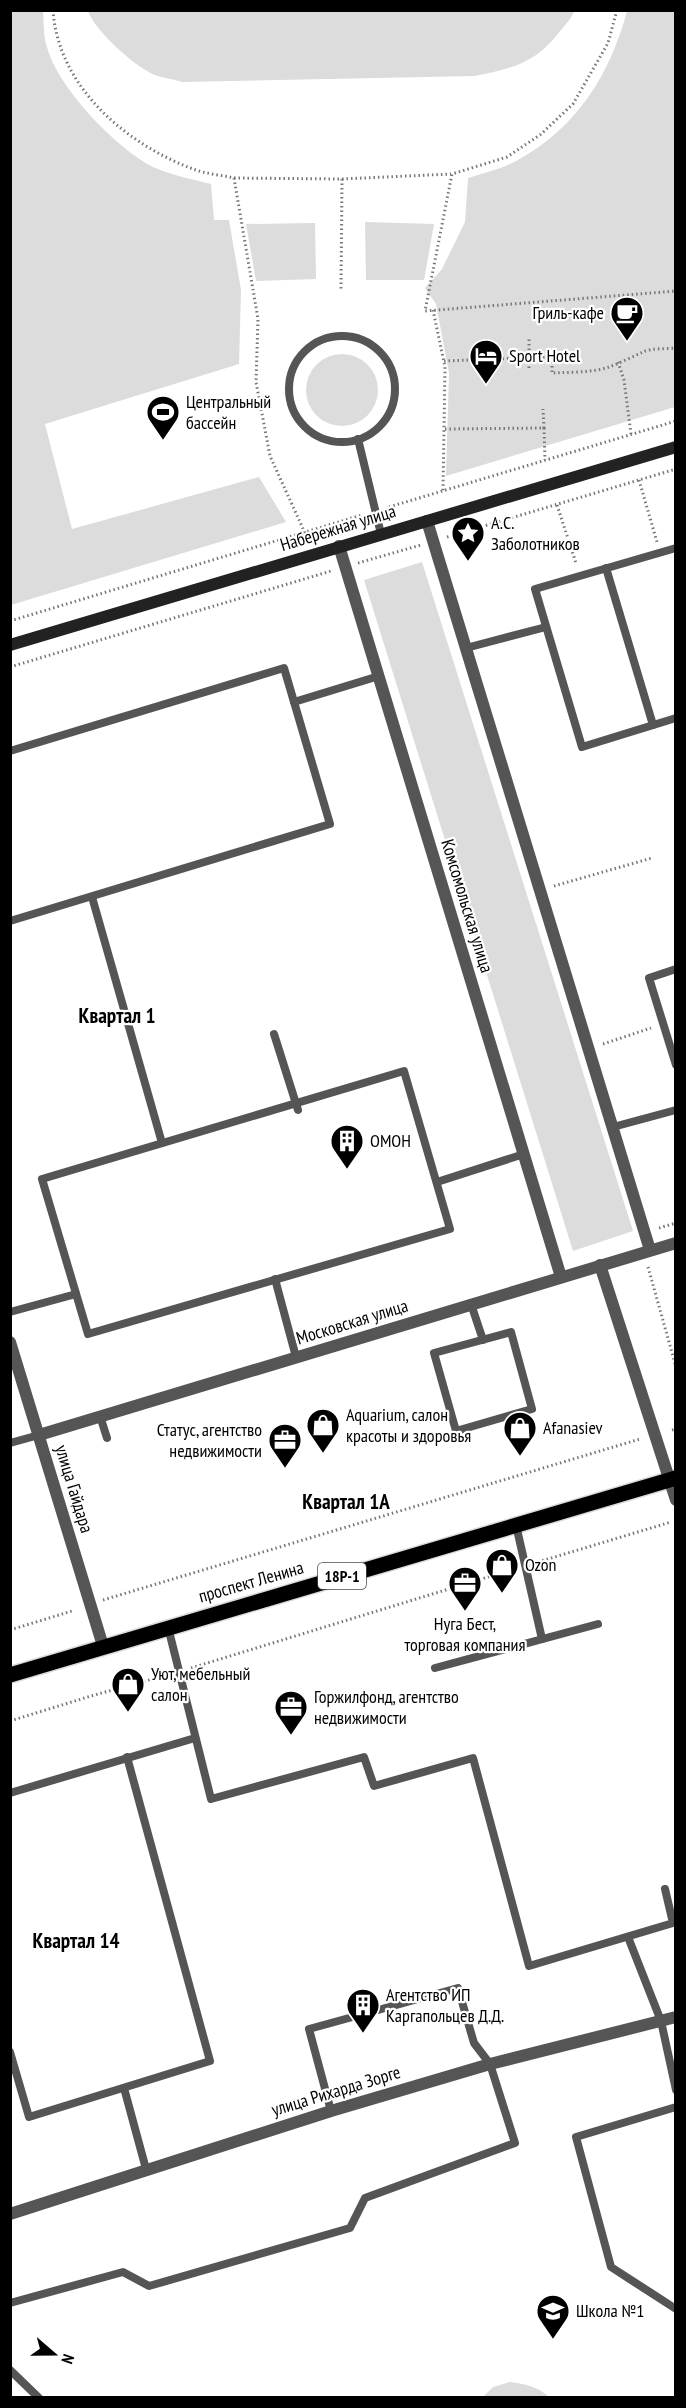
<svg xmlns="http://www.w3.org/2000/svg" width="686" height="2408" viewBox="0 0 686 2408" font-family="'PT Sans Narrow',sans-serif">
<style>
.green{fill:#dcdcdc}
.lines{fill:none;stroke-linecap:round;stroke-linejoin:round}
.primary-casing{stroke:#dbdbdb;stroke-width:18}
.path{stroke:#777;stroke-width:3;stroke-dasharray:1.5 3;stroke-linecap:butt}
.lane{stroke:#555;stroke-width:8}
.street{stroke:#555;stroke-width:12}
.secondary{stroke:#222;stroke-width:12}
.primary{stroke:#000;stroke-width:15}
.labels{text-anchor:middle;stroke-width:4.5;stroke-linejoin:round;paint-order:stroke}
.shield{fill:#fff;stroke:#4c4c4c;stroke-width:1.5}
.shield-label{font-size:16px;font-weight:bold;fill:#000}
.poi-label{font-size:18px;fill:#000;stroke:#fff;text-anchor:start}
.street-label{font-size:18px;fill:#000;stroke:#fff}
.quarter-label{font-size:21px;font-weight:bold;fill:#000;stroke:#fff}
</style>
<rect width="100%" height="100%" fill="#fff"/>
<!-- green -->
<g class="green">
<path d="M11 10 43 11C44 22 43 36 47 47 58 88 116 148 153 167 171 175 191 179 211 184L214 220H229L241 290 239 364 45 424 72 529 259 477 286 522 11 605Z"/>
<path d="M88 11H574C572 18 566 24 561 30 536 63 514 68 475 76L182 82C173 79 163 78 155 75 135 67 95 31 88 11Z"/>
<path d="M627 11H675V407L446 476 449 373 436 304 425 288 442 269 465 222 468 178C483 173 501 169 516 161 576 129 610 75 627 11Z"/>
<polygon points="365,222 434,224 424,280 366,280"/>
<polygon points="315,223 316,279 256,281 246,224"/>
<circle cx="342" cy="390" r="36"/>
<polygon points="422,562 633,1231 573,1251 364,580"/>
<path d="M510 2382C525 2384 537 2386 549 2397H483L493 2387Z"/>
</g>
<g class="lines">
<!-- primary casing -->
<g class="primary-casing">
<polyline id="primary" points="10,1675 676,1478"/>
</g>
<!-- path -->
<g class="path">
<path d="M53 10C58 87 126 144 193 169 206 174 221 175 234 178L258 319 256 382 270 456 305 533"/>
<polyline points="617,10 608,43 573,104 540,135 507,157 452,174 425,311 676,291"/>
<polyline points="234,178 342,179 341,289"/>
<polyline points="342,179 451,174"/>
<polyline points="433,310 445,367 443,491"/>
<polyline points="491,359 491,343"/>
<path d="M444 361 552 357V373C570 372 591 373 609 367 620 363 632 357 643 352 651 348 666 349 676 348"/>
<polyline points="618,362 624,380 631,434"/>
<polyline points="529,368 529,339"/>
<polyline points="544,428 545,460"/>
<polyline points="445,429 544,428 543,409"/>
<polyline points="639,480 657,542"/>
<polyline points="557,505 576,563"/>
<polyline points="389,507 676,421"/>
<polyline points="447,537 676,469"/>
<polyline points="358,563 421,545"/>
<polyline points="10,621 362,515"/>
<polyline points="10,667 331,571"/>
<polyline points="554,886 652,858"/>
<polyline points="603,1044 651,1028"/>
<polyline points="659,1228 676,1223"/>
<polyline points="648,1267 676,1367"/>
<polyline points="672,1430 676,1429"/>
<polyline points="538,1562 671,1522"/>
<polyline points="103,1600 640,1439"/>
<polyline points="10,1630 72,1611"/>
<polyline points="191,1668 514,1569"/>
<polyline points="10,1721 91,1696 167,1675"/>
</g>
<!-- lane -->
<g class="lane">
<circle cx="342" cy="389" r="53"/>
<polyline points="358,439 381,534"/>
<polyline points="676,548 535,589 582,747 676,718"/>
<polyline points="606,568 653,725"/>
<polyline points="466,648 546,627"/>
<polyline points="294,702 379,676"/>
<polyline points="10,751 284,668 330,824 10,921"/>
<polyline points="92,897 162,1143"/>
<polyline points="676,969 649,978 676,1065"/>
<polyline points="274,1034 298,1110"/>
<polygon points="404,1071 450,1229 88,1334 42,1179"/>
<polyline points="613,1127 676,1110"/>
<polyline points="437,1182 524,1154"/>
<polyline points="275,1279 296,1357"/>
<polyline points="471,1304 483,1340"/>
<polyline points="10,1312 76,1294"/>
<polygon points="511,1332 532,1409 456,1431 434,1353"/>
<polyline points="100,1416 107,1438"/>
<polyline points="10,1443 39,1435"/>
<polyline points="516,1525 542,1639"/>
<polyline points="168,1627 211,1799 364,1757 374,1786 473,1758 529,1966 673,1923 665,1889"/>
<polyline points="435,1668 598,1624"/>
<polyline points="10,1793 195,1738"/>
<polyline points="628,1937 661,2021 676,2090"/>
<polyline points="10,2052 29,2117 210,2061 127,1757"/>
<polyline points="124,2088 146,2169"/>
<polyline points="676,2107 576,2137 611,2267 676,2309"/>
<polyline points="10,2303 123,2272 149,2286 350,2228 365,2198 515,2143 490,2064 474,2043 458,1988 309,2029 331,2111"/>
<polyline points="10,2370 39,2398"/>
</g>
<!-- street -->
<g class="street">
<polyline points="427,521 650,1250"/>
<polyline points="339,546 561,1277"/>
<polyline points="600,1265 676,1500"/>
<polyline points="10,1342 103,1646"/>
<polyline points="39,1435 676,1243"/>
<polyline points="10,2214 331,2111 490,2064 676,2017"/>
</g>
<!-- secondary -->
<polyline class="secondary" points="10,645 676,447"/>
<!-- primary -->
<use href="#primary" class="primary"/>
</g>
<!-- icons -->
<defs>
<g id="cafe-pin" transform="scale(1.725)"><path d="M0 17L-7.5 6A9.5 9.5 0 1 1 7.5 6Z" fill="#000" stroke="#fff"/><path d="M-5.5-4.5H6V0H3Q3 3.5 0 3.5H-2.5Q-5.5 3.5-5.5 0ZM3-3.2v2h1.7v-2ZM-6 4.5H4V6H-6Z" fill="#fff"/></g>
<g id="hotel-pin" transform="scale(1.725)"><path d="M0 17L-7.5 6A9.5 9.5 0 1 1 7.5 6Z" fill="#000" stroke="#fff"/><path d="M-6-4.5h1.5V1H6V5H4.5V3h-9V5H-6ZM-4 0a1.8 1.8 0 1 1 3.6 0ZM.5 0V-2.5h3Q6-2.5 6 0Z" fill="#fff"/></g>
<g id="stadium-pin" transform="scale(1.725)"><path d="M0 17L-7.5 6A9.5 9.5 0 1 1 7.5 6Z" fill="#000" stroke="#fff"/><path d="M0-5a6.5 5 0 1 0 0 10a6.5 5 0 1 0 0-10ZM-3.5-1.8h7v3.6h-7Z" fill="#fff"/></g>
<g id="sight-pin" transform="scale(1.725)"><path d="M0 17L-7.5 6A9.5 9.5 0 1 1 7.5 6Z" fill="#000" stroke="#fff"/><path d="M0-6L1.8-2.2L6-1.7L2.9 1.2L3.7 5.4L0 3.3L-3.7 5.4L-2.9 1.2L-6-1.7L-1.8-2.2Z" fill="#fff"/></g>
<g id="building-pin" transform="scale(1.725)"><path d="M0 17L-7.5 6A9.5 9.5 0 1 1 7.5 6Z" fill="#000" stroke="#fff"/><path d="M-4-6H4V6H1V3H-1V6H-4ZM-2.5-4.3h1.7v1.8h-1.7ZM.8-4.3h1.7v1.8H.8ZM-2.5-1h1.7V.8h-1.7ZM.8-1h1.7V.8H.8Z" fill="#fff"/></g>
<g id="shop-pin" transform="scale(1.725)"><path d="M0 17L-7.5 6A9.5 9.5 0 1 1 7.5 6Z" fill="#000" stroke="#fff"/><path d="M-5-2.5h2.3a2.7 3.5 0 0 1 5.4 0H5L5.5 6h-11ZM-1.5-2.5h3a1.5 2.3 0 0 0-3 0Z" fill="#fff"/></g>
<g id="office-pin" transform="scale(1.725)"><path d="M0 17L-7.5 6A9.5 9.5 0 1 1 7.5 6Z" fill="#000" stroke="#fff"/><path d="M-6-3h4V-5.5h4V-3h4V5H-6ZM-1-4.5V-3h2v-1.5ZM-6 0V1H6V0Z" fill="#fff"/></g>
<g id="school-pin" transform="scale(1.725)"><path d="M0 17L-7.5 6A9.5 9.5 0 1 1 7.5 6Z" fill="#000" stroke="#fff"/><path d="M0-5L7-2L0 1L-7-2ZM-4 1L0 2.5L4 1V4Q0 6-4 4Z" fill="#fff"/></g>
</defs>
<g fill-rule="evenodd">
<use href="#cafe-pin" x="627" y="313"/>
<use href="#hotel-pin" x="486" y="356"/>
<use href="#stadium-pin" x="163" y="412"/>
<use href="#sight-pin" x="468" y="533"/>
<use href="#building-pin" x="347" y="1141"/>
<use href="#shop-pin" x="323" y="1425"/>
<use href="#shop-pin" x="520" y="1428"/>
<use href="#office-pin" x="285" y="1440"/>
<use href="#shop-pin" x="502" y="1565"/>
<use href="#office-pin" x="465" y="1583"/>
<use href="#shop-pin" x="128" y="1684"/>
<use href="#office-pin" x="291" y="1707"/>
<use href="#building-pin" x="363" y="2005"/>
<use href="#school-pin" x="553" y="2311"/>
</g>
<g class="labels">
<!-- shield labels -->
<rect class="shield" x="318" y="1563" width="48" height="26" rx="4.5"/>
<g class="shield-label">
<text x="342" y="1582">18Р-1</text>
</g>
<!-- poi labels -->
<g class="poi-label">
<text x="604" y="319" text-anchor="end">Гриль-кафе</text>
<text x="509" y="362">Sport Hotel</text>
<text x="186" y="408">Центральный<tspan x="186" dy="21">бассейн</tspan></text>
<text x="491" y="529">А.С.<tspan x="491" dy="21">Заболотников</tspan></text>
<text x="370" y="1147">ОМОН</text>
<text x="346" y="1421">Aquarium, салон<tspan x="346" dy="21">красоты и здоровья</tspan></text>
<text x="543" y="1434">Afanasiev</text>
<text x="262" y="1436" text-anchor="end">Статус, агентство<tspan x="262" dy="21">недвижимости</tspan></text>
<text x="525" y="1571">Ozon</text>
<text x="465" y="1630" text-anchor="middle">Нуга Бест,<tspan x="465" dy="21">торговая компания</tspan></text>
<text x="151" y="1680">Уют, мебельный<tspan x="151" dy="21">салон</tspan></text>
<text x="314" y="1703">Горжилфонд, агентство<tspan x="314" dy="21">недвижимости</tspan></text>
<text x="386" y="2001">Агентство ИП<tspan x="386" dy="21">Каргапольцев Д.Д.</tspan></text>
<text x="576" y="2317">Школа №1</text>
</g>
<!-- street labels -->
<g class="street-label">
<text transform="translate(338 528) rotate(-17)" y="6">Набережная улица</text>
<text transform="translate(467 906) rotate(73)" y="6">Комсомольская улица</text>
<text transform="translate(352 1322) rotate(-17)" y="6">Московская улица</text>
<text transform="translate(74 1489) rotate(73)" y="6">улица Гайдара</text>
<text transform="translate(251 1582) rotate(-16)" y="6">проспект Ленина</text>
<text transform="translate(336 2091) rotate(-17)" y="6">улица Рихарда Зорге</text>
</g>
<!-- quarter labels -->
<g class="quarter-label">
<text x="117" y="1023">Квартал 1</text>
<text x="346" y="1509">Квартал 1А</text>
<text x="76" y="1948">Квартал 14</text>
</g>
</g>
<!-- border -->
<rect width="686" height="2408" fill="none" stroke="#000000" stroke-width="24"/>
<!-- north arrow -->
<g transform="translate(54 2354) rotate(110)" stroke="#ffffff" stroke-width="4.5" paint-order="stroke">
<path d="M0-4.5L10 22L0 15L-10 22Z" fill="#000000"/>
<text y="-9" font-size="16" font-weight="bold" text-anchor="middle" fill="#000000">N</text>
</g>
</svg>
